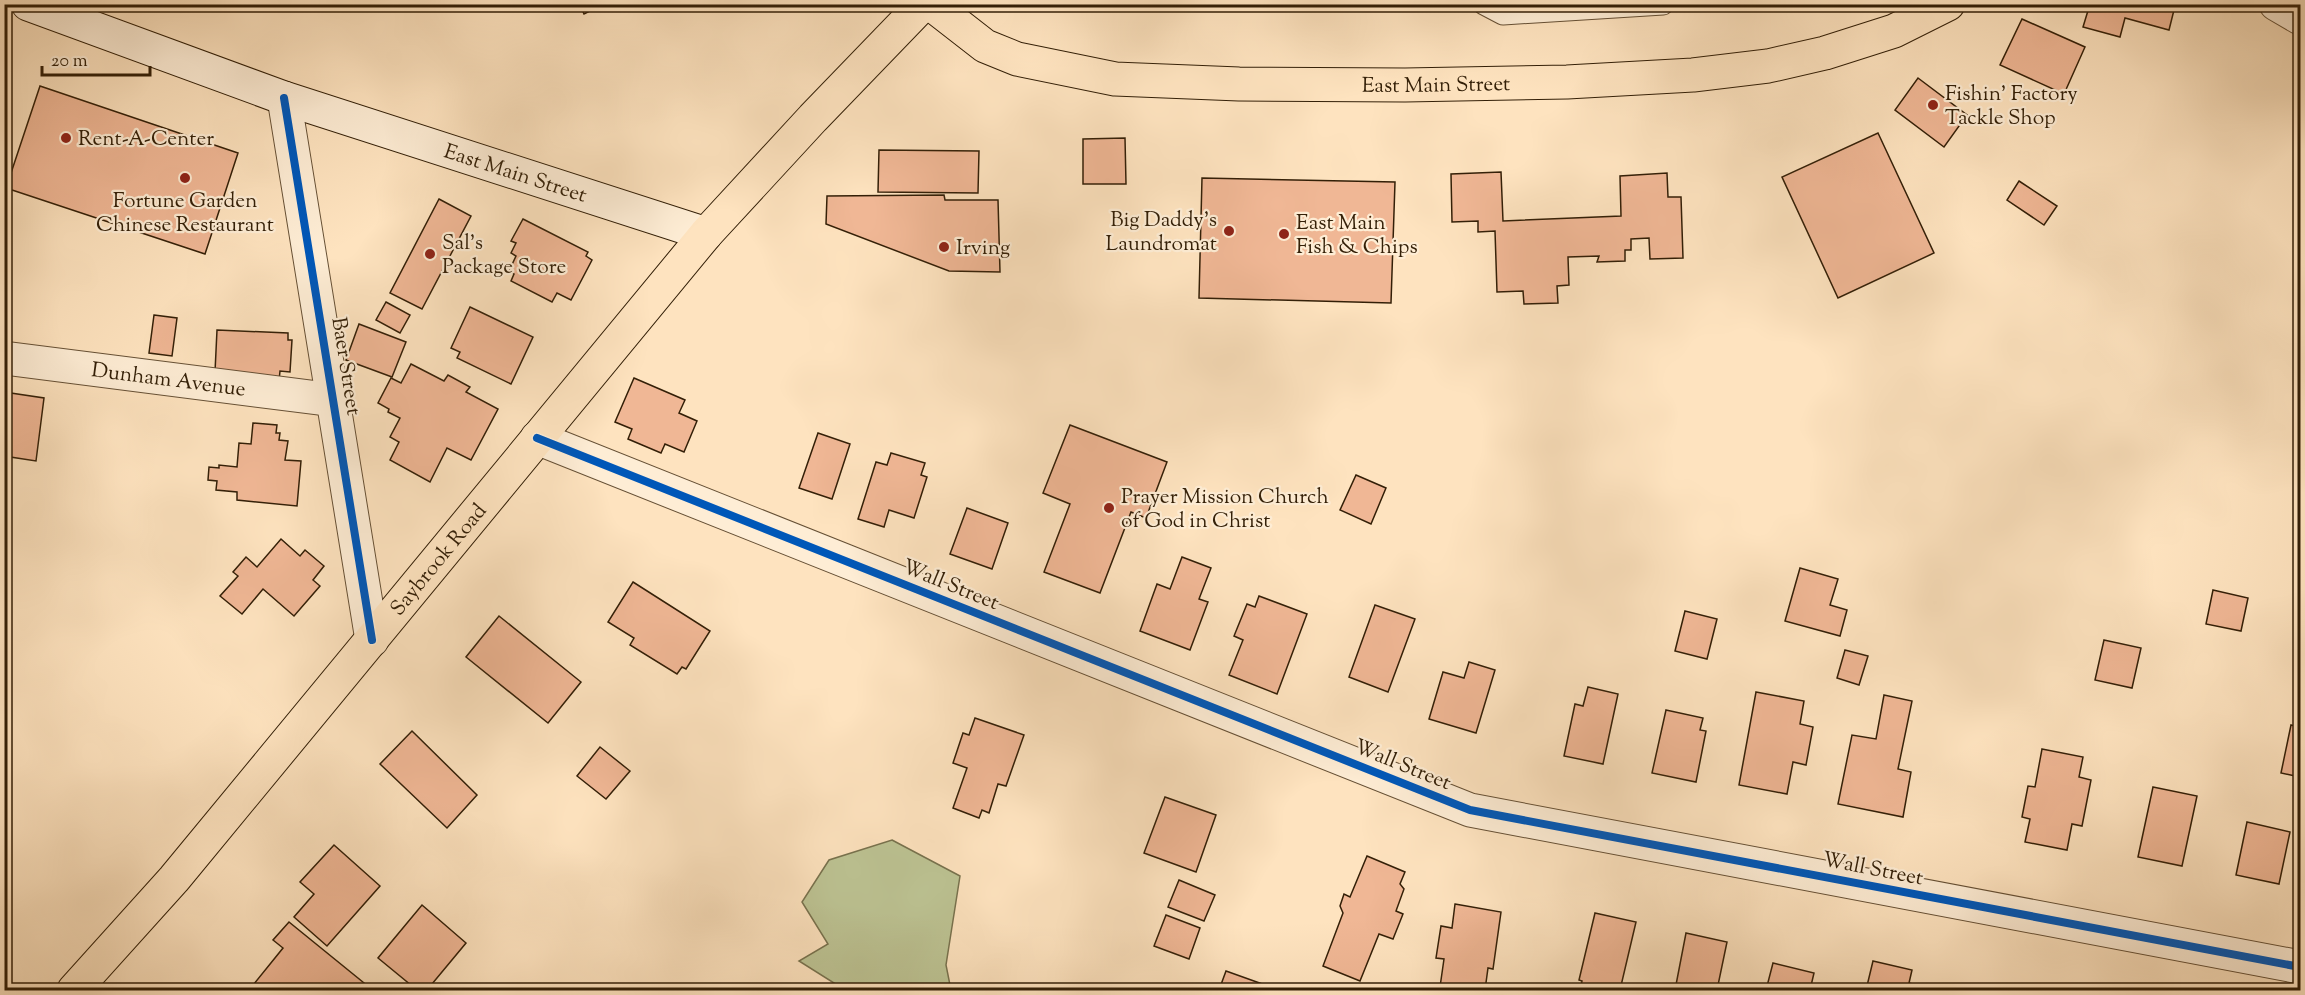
<svg xmlns="http://www.w3.org/2000/svg" width="2305" height="995" viewBox="0 0 2305 995" font-family="'Sorts Mill Goudy',serif">
<style>
.green{fill:#bdc494;stroke:#78724e;stroke-width:1.5}
.building{fill:#f0b795;stroke:#331f07;stroke-width:1.5}
.lines{fill:none;stroke-linecap:round;stroke-linejoin:round}
.service-casing{stroke:#665035;stroke-width:23}
.minor-casing{stroke:#665035;stroke-width:35}
.secondary-casing{stroke:#331f07;stroke-width:35}
.primary-casing{stroke:#331f07;stroke-width:35}
.service{stroke:#feedd5;stroke-width:21}
.minor{stroke:#feedd5;stroke-width:33}
.secondary{stroke:#feedd5;stroke-width:33}
.primary{stroke:#fee3bf;stroke-width:33}
.cycleway-casing{stroke:#feedd5;stroke-width:11}
.cycleway{stroke:#0057b8;stroke-width:8}
.poi-dot{fill:#8f2418;stroke:#feedd5;stroke-width:2}
.labels{text-anchor:middle;stroke-width:4.5;stroke-linejoin:round;paint-order:stroke}
.street-label{font-size:21px;fill:#331f07;stroke:#feedd5}
.poi-label{font-size:21px;fill:#331f07;stroke:#feedd5;text-anchor:start}
</style>
<rect width="100%" height="100%" fill="#fee3bf"/>
<filter id="stains"><feTurbulence type="fractalNoise" baseFrequency=".00333" numOctaves="4"/><feColorMatrix values="0 0 0 0 .2 0 0 0 0 .09 0 0 0 0 .02 0 0 0 .5 -.17"/></filter>
<radialGradient id="worn" r=".72"><stop offset=".6" stop-color="#630" stop-opacity="0"/><stop offset="1" stop-color="#630" stop-opacity=".3"/></radialGradient>
<!-- green -->
<polygon class="green" points="892,840 960,876 946,965 951,990 845,990 799,961 828,944 802,902 829,860"/>
<!-- building -->
<g class="building">
<polygon points="554,4 604,4 584,14 581,7 574,11"/>
<polygon points="2090,4 2170,4 2175,6 2169,30 2125,18 2120,37 2083,27"/>
<polygon points="2022,19 2085,47 2064,94 2000,65"/>
<polygon points="1918,78 1967,115 1944,147 1895,110"/>
<polygon points="40,86 238,153 205,254 6,188"/>
<polygon points="1878,133 1934,253 1838,298 1782,177"/>
<polygon points="1125,138 1126,184 1083,184 1083,139"/>
<polygon points="879,150 979,151 978,193 878,192"/>
<polygon points="1501,172 1503,221 1621,216 1620,176 1667,173 1668,197 1681,197 1683,258 1650,259 1649,238 1631,239 1631,250 1625,250 1625,261 1597,262 1599,256 1568,257 1569,285 1557,286 1558,303 1524,304 1523,291 1497,292 1495,231 1478,232 1478,221 1452,222 1451,174"/>
<polygon points="1202,178 1395,182 1391,303 1199,298"/>
<polygon points="2019,181 2057,206 2044,225 2007,200"/>
<polygon points="944,195 945,200 998,200 1000,272 949,271 826,224 827,196"/>
<polygon points="439,199 471,216 422,309 390,293"/>
<polygon points="523,219 588,252 586,256 592,260 571,300 557,293 552,302 511,281 514,274 509,271 516,256 511,253 516,243 511,241"/>
<polygon points="386,302 410,315 400,333 376,320"/>
<polygon points="470,307 533,337 511,384 457,358 460,352 451,348"/>
<polygon points="154,315 177,318 172,356 149,353"/>
<polygon points="359,324 406,342 392,377 346,360"/>
<polygon points="217,330 288,333 288,340 292,340 290,372 280,371 279,381 215,372"/>
<polygon points="411,364 444,381 448,375 470,387 466,392 498,409 471,460 447,448 430,482 390,460 399,442 390,437 400,418 388,412 389,409 378,403 391,378 401,383"/>
<polygon points="634,378 685,400 679,413 697,421 684,452 665,444 661,453 628,439 632,429 615,422"/>
<polygon points="4,392 44,398 36,461 4,456"/>
<polygon points="253,423 277,425 276,433 280,433 279,440 288,441 285,460 301,461 297,506 237,500 237,492 216,490 217,481 208,480 209,467 219,468 219,465 237,467 239,443 251,444"/>
<polygon points="1070,425 1167,462 1146,518 1131,512 1100,593 1044,572 1070,504 1043,493"/>
<polygon points="818,433 850,444 832,499 799,488"/>
<polygon points="891,453 925,463 921,475 927,477 914,518 889,510 884,527 858,519 876,462 887,465"/>
<polygon points="1356,475 1386,488 1371,524 1340,510"/>
<polygon points="967,508 1008,523 992,569 950,554"/>
<polygon points="281,539 300,556 305,550 324,566 313,580 320,586 294,616 263,589 242,614 220,596 238,576 233,572 246,557 257,567"/>
<polygon points="1182,557 1211,568 1199,599 1208,602 1190,650 1140,631 1157,584 1170,589"/>
<polygon points="1800,568 1838,579 1830,605 1847,610 1840,636 1785,621"/>
<polygon points="633,582 710,631 686,669 682,667 677,674 630,645 634,638 608,622"/>
<polygon points="2213,590 2248,598 2241,631 2206,624"/>
<polygon points="1259,596 1307,614 1277,694 1229,675 1243,640 1234,636 1247,604 1255,607"/>
<polygon points="1375,605 1415,619 1388,692 1349,677"/>
<polygon points="1685,611 1717,619 1707,659 1675,651"/>
<polygon points="499,616 581,682 548,723 466,657"/>
<polygon points="2104,640 2141,648 2132,688 2095,680"/>
<polygon points="1845,650 1868,656 1859,685 1837,678"/>
<polygon points="1469,662 1495,670 1476,733 1429,719 1443,672 1464,678"/>
<polygon points="1588,687 1618,694 1603,764 1564,756 1575,704 1583,706"/>
<polygon points="1756,692 1804,701 1800,724 1813,727 1806,765 1793,762 1787,794 1739,785"/>
<polygon points="1884,695 1912,701 1898,769 1911,772 1903,817 1838,804 1852,735 1876,739"/>
<polygon points="1666,710 1703,718 1700,730 1706,731 1696,782 1652,773"/>
<polygon points="975,718 1024,735 1006,786 998,784 989,813 982,810 979,818 953,808 967,768 953,763 963,733 969,735"/>
<polygon points="2291,725 2300,727 2300,777 2281,773"/>
<polygon points="412,731 477,795 447,828 380,764"/>
<polygon points="600,747 630,771 606,799 577,776"/>
<polygon points="2042,749 2083,757 2079,777 2091,780 2082,826 2072,824 2067,850 2025,842 2030,819 2022,817 2028,786 2035,787"/>
<polygon points="2153,787 2197,796 2182,866 2138,857"/>
<polygon points="1165,797 1216,815 1196,872 1144,853"/>
<polygon points="2247,822 2290,832 2279,884 2236,875"/>
<polygon points="334,845 380,886 327,946 294,917 314,894 300,882"/>
<polygon points="1367,856 1405,872 1400,884 1404,889 1396,911 1403,914 1393,939 1379,934 1360,981 1323,966 1343,913 1340,906 1344,894 1350,897"/>
<polygon points="1179,880 1215,895 1204,921 1168,907"/>
<polygon points="1455,904 1501,912 1493,969 1488,968 1485,990 1462,990 1440,987 1444,959 1436,958 1441,926 1452,928"/>
<polygon points="422,905 466,943 427,990 417,990 378,958"/>
<polygon points="1595,913 1636,922 1620,990 1580,990 1582,981 1579,980"/>
<polygon points="1166,915 1200,928 1189,959 1154,946"/>
<polygon points="289,922 369,987 366,990 249,990 283,948 273,940"/>
<polygon points="1686,933 1727,942 1717,990 1675,990"/>
<polygon points="1873,961 1912,970 1909,983 1925,987 1925,990 1866,990"/>
<polygon points="1773,963 1814,973 1810,990 1766,990"/>
<polygon points="1226,971 1268,986 1267,990 1219,990"/>
</g>
<g class="lines">
<!-- service casing -->
<g class="service-casing">
<polyline id="service" points="1484,4 1503,14 1663,4"/>
</g>
<!-- minor casing -->
<g class="minor-casing">
<g id="minor">
<polyline points="2276,4 2300,18"/>
<polyline points="284,98 372,640"/>
<path id="s1" d="M4 358 334 400"/>
<polyline points="537,438 1470,810 2300,967"/>
</g>
</g>
<!-- secondary casing -->
<g class="secondary-casing">
<g id="secondary">
<path id="s2" d="M28 4 284 98 706 234"/>
</g>
</g>
<!-- primary casing -->
<g class="primary-casing">
<g id="primary">
<path id="s3" d="M931 4 985 46 1017 59 1115 79 1239 84 1405 85 1567 82 1693 75 1768 66 1825 53 1894 31 1948 4"/>
<path id="s4" d="M74 990 174 879 706 234 813 118 923 4"/>
</g>
</g>
<!-- service -->
<use href="#service" class="service"/>
<!-- minor -->
<use href="#minor" class="minor"/>
<!-- secondary -->
<use href="#secondary" class="secondary"/>
<!-- primary -->
<use href="#primary" class="primary"/>
<!-- cycleway casing -->
<g class="cycleway-casing">
<g id="cycleway">
<polyline points="284,98 372,640"/>
<polyline points="537,438 1470,810 2300,967"/>
</g>
</g>
<!-- cycleway -->
<use href="#cycleway" class="cycleway"/>
</g>
<!-- markers -->
<g class="poi-dot">
<circle cx="1933" cy="105" r="6"/>
<circle cx="66" cy="138" r="6"/>
<circle cx="185" cy="178" r="6"/>
<circle cx="1229" cy="231" r="6"/>
<circle cx="1284" cy="234" r="6"/>
<circle cx="944" cy="247" r="6"/>
<circle cx="430" cy="254" r="6"/>
<circle cx="1109" cy="508" r="6"/>
</g>
<g class="labels">
<!-- street labels -->
<g class="street-label">
<text dy="7" stroke="none"><textPath href="#s3" startOffset="524">East Main Street</textPath></text>
<text dy="7" stroke="none"><textPath href="#s2" startOffset="516">East Main Street</textPath></text>
<text transform="translate(347 366) rotate(81)" y="7">Baer Street</text>
<text dy="7" stroke="none"><textPath href="#s1" startOffset="166">Dunham Avenue</textPath></text>
<text dy="7" stroke="none"><textPath href="#s4" startOffset="564">Saybrook Road</textPath></text>
<text transform="translate(951 584) rotate(22)" y="7">Wall Street</text>
<text transform="translate(1403 764) rotate(22)" y="7">Wall Street</text>
<text transform="translate(1873 868) rotate(11)" y="7">Wall Street</text>
</g>
<!-- poi labels -->
<g class="poi-label">
<text x="1945" y="100">Fishin’ Factory<tspan x="1945" dy="24">Tackle Shop</tspan></text>
<text x="78" y="145">Rent-A-Center</text>
<text x="185" y="207" text-anchor="middle">Fortune Garden<tspan x="185" dy="24">Chinese Restaurant</tspan></text>
<text x="1217" y="226" text-anchor="end">Big Daddy's<tspan x="1217" dy="24">Laundromat</tspan></text>
<text x="1296" y="229">East Main<tspan x="1296" dy="24">Fish &amp; Chips</tspan></text>
<text x="442" y="249">Sal’s<tspan x="442" dy="24">Package Store</tspan></text>
<text x="956" y="254">Irving</text>
<text x="1121" y="503">Prayer Mission Church<tspan x="1121" dy="24">of God in Christ</tspan></text>
</g>
</g>
<!-- margin -->
<rect width="2305" height="995" fill="none" stroke="#fee3bf" stroke-width="24"/>
<rect x="6" y="6" width="2293" height="983" fill="none" stroke="#331f07" stroke-width="3"/>
<rect x="12" y="12" width="2281" height="971" fill="none" stroke="#331f07" stroke-width="1.5"/>
<!-- scale -->
<path d="M42 66v9h108v-9" fill="none" stroke="#331f07" stroke-width="3"/>
<text x="51" y="66" font-size="18" fill="#331f07" stroke="#feedd5" stroke-width="4.5" paint-order="stroke">20 m</text>
<rect width="100%" height="100%" filter="url(#stains)"/>
<rect width="100%" height="100%" fill="url(#worn)"/>
</svg>
